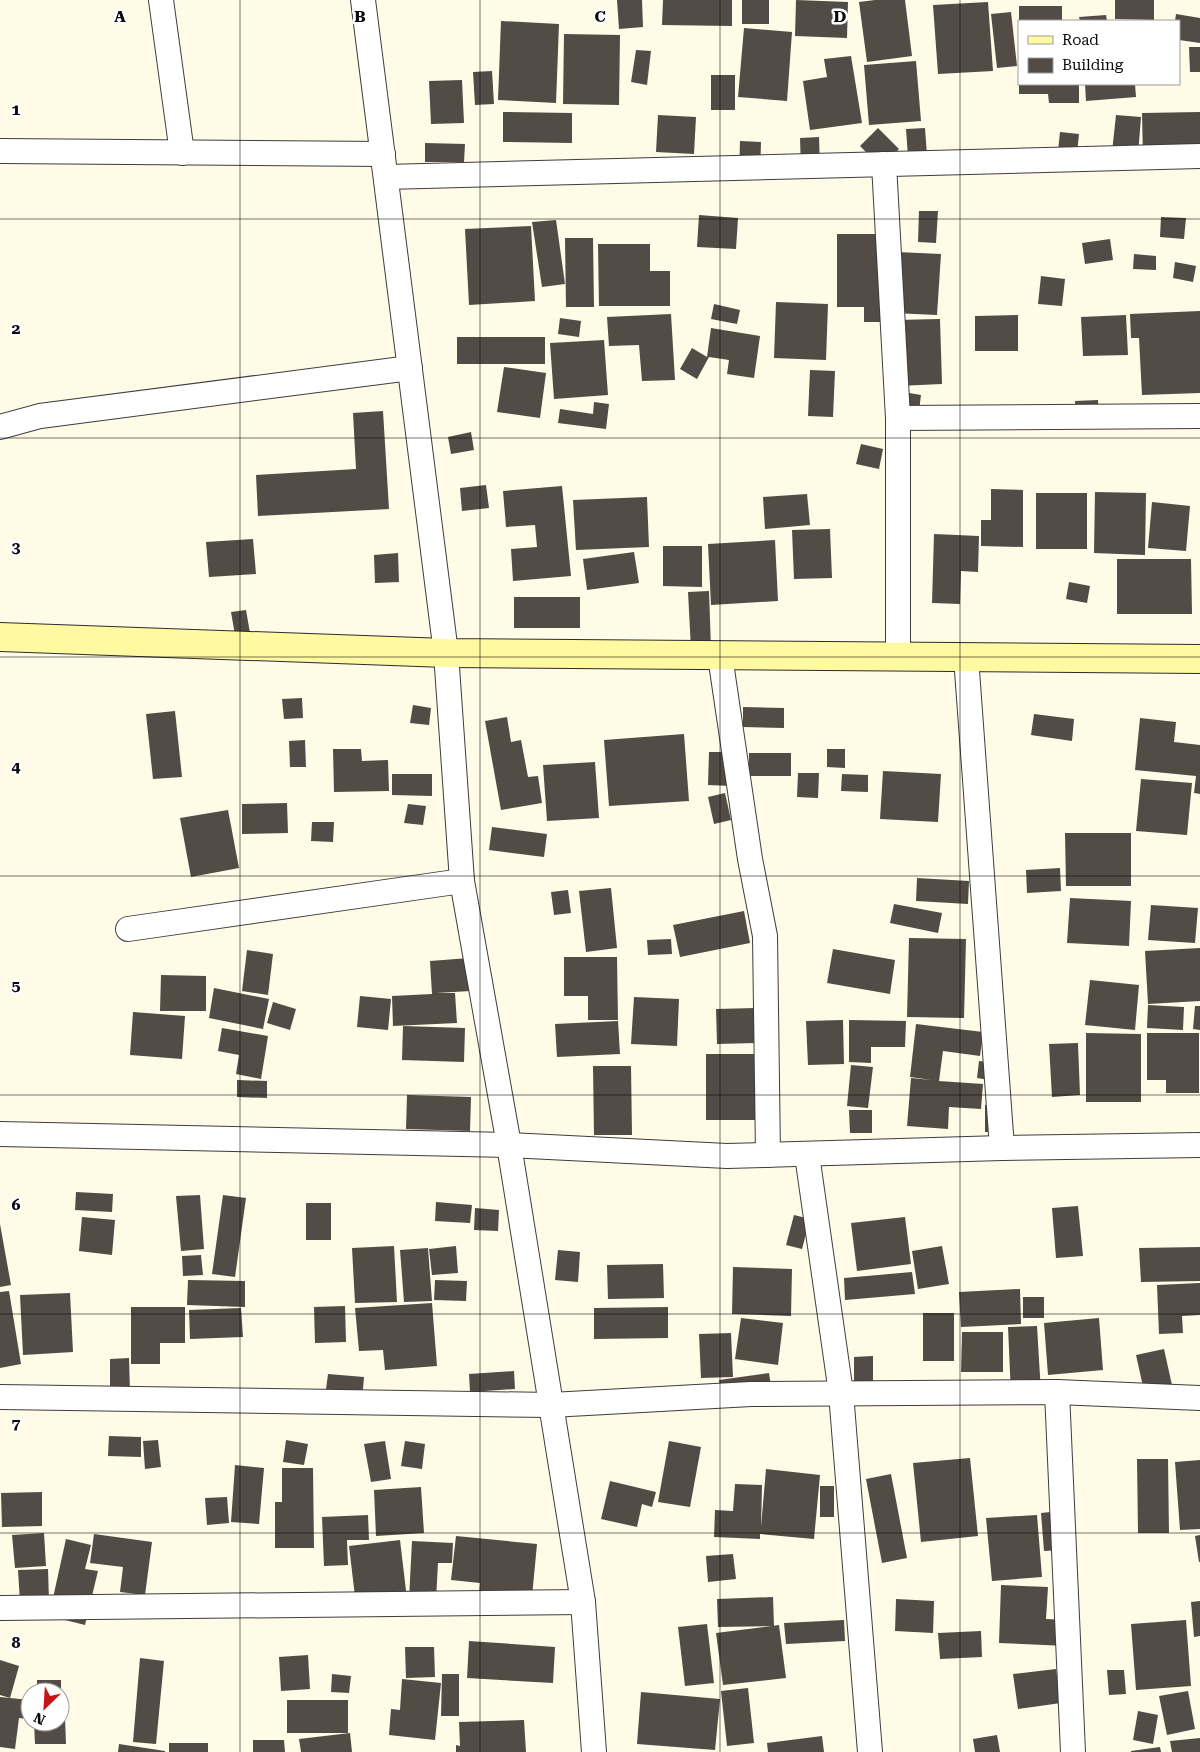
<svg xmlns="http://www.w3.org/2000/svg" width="1200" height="1752" viewBox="0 0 1200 1752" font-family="'Roboto Serif',serif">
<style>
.building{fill:#534b45}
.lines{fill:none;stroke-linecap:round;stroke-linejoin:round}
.street-casing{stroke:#3d3d3d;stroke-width:26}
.secondary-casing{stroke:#2c2c2c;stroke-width:30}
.street{stroke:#fff;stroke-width:24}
.secondary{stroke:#fff9a2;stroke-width:28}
.grid{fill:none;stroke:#0a0a0a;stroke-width:1;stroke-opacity:0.55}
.grid-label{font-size:16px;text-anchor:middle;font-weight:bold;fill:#0a0a0a;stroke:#fff;stroke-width:5;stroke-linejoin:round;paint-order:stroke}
</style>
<rect width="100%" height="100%" fill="#fffbe7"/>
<!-- building -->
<g class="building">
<polygon points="617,0 642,0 643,27 619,29"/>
<polygon points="663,0 732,0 732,26 662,25"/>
<rect x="742" y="0" width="27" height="24"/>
<polygon points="796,0 848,2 847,38 795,36"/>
<polygon points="875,0 905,0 912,56 867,62 859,2"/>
<polygon points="1115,0 1154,0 1154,20 1115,19"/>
<polygon points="988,2 993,71 938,74 933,5"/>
<rect x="1019" y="6" width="43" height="15"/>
<polygon points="1011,12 1017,66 997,68 991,14"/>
<polygon points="1176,14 1200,18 1200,43 1179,40 1179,21 1175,21"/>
<polygon points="1106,15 1107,21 1080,21 1079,17"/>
<polygon points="501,21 559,24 556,103 498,100"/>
<polygon points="744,28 792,32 787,101 738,97"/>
<polygon points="564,34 620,35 619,105 563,104"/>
<polygon points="1189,47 1200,47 1200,72 1190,72"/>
<polygon points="636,50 651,51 647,85 631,82"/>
<polygon points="851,56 862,123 810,130 803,81 827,77 824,59"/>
<polygon points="916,61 921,121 869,125 864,65"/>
<polygon points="492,71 494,104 475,105 473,72"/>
<rect x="711" y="75" width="24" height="35"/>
<polygon points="462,80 464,123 431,124 429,81"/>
<polygon points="1019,84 1079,84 1079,103 1049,103 1048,94 1019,94"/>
<polygon points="1085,84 1135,84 1136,97 1086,101"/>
<polygon points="503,112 572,113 572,143 503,142"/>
<polygon points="1200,112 1200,147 1143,158 1142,113"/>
<polygon points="658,115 696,117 694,154 656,152"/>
<polygon points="1116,115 1141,117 1138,155 1112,152"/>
<polygon points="878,128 899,149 881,167 860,146"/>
<polygon points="925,128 927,155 908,157 906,129"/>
<polygon points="1060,132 1079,134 1077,153 1058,151"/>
<polygon points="819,137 820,169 801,170 800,138"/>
<polygon points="740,141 761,142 760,174 739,173"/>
<polygon points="425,143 465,144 464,162 425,162"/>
<polygon points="919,211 938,211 936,243 918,242"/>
<polygon points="699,215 738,218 736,249 697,247"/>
<polygon points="1161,217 1186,218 1184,239 1160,237"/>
<polygon points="556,220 565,284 542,287 532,222"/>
<polygon points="531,226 535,301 469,305 465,229"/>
<polygon points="837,234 888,234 888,322 864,322 864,307 837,307"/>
<polygon points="565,238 593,238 594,307 566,307"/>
<polygon points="1110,239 1113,260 1085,264 1082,243"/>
<polygon points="598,244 650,244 650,271 670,271 670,306 599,306"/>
<polygon points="897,252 941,254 937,315 893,313"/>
<polygon points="1134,254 1156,256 1156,270 1133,269"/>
<polygon points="1175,262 1196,266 1193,282 1173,278"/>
<polygon points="1041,276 1065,279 1062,306 1038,304"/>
<polygon points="776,302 828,304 826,360 774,358"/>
<polygon points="714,304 740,310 737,324 711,319"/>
<polygon points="1200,311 1200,393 1142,395 1139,338 1131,338 1130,314"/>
<polygon points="671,314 675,380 642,381 639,345 609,346 607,317"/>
<polygon points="1018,315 1018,351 975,351 975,316"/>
<polygon points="1126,315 1128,355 1083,356 1081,317"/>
<polygon points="560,318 581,321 579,337 558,334"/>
<polygon points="940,319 942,384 898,386 896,320"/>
<polygon points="711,328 760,336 754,378 727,374 729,360 709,357 697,379 680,369 692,348 707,357"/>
<rect x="457" y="337" width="88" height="27"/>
<polygon points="604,340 608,395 554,399 550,343"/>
<polygon points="504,367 546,373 540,418 497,412"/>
<polygon points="810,370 835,371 833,417 808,416"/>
<polygon points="903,392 921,395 917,428"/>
<polygon points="1098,400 1099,418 1076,420 1075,401"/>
<polygon points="594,402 609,404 606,429 558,423 560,409 593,414"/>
<polygon points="383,411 389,509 258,516 256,475 356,469 353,413"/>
<polygon points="471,432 474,450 451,454 448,437"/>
<polygon points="861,444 883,449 879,469 856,464"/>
<polygon points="486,485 489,508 462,511 460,488"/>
<polygon points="562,486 571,576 513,581 511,549 537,547 535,525 506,527 503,491"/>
<polygon points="991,489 1023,490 1023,547 981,546 981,520 991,520"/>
<polygon points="1095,492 1146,493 1145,555 1094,553"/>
<rect x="1036" y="493" width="51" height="56"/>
<polygon points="807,494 810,525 765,529 763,497"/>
<polygon points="647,497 649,547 576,550 573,500"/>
<polygon points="1152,502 1190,506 1186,551 1148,548"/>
<polygon points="830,529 832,578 794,579 792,530"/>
<polygon points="934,534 979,536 978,572 961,571 960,604 932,603"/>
<polygon points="253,539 256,574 209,577 206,542"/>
<polygon points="775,540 778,601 711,605 708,544"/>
<polygon points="663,546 702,546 702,587 663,586"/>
<polygon points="634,552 639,583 587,590 583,559"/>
<polygon points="398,553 399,582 375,583 374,555"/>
<polygon points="1117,559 1191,559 1192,614 1117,614"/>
<polygon points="1069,582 1090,586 1087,603 1066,599"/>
<polygon points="709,591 711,649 691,649 688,592"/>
<rect x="514" y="597" width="66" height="31"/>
<polygon points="246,610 250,633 235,635 231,612"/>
<polygon points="302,698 303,718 284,719 282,699"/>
<polygon points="413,705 431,708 429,725 410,723"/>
<polygon points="743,707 784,708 784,728 743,727"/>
<polygon points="175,711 182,777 153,779 146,714"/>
<polygon points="1034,714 1074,719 1072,741 1031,735"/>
<polygon points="507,717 511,742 521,740 528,777 538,776 542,803 501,810 485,721"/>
<polygon points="1140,718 1176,722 1174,742 1200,745 1200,794 1194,793 1196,776 1135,770"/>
<polygon points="684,734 689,801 609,806 604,740"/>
<polygon points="305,740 306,767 290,767 289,741"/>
<polygon points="333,749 361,749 362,761 388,760 389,791 334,792"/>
<polygon points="827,749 845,749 845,768 827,767"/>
<polygon points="709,752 731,752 731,786 708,785"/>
<rect x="749" y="753" width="42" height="23"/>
<polygon points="595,762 599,818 547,821 543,765"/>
<polygon points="883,771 941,774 938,822 880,819"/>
<polygon points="798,773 819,773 818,798 797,797"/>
<polygon points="392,774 432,774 432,796 392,795"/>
<polygon points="842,774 868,775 868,792 841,791"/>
<polygon points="1141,779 1192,783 1187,835 1136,831"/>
<polygon points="725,793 731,820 714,824 708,797"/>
<polygon points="287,803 288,833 242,834 242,804"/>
<polygon points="408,804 426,806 423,825 404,823"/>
<polygon points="228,810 239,868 191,877 180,818"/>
<polygon points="312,822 334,822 333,842 311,841"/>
<polygon points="492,827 547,834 544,857 489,850"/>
<polygon points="1065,833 1131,833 1131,886 1066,886"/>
<polygon points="1060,868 1061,891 1027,893 1026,870"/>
<polygon points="917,878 969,881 968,904 916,901"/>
<polygon points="611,888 617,948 586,952 579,891"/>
<polygon points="568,890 571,913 554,915 551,892"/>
<polygon points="1070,898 1131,901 1129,946 1067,943"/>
<polygon points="894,904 942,913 938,933 890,923"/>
<polygon points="1151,905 1198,908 1195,943 1148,940"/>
<polygon points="744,911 750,943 680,957 673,925"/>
<polygon points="909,938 966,939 964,1018 907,1017"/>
<polygon points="671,939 672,954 648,955 647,940"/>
<polygon points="1200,948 1200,1001 1148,1004 1145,951"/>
<polygon points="833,949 895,960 890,994 827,983"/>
<polygon points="247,950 273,954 268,995 242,991"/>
<polygon points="564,957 617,957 618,1020 588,1020 588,996 564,996"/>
<polygon points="469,958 471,991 436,993 455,993 457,1023 393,1026 392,996 432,994 430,961"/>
<polygon points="161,975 206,976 206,1011 160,1011"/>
<polygon points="1090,980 1139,985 1135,1030 1085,1025"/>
<polygon points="214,988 269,999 263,1029 209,1018"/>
<polygon points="360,996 391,999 388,1030 357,1027"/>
<polygon points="634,997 679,999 677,1046 631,1044"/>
<polygon points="273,1002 296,1009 290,1030 267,1023"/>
<polygon points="1148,1005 1184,1007 1183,1030 1147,1028"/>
<polygon points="1195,1006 1200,1006 1200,1030 1193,1029"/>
<polygon points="755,1008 755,1043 717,1044 716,1009"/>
<polygon points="133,1012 185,1016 182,1059 130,1055"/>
<polygon points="843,1020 844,1064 808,1065 806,1021"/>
<polygon points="849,1020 906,1021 905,1047 871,1047 871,1063 849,1062"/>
<polygon points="618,1021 620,1054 557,1057 555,1024"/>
<polygon points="916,1024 983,1032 980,1056 943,1051 939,1081 983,1084 981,1109 949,1107 948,1129 907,1126 911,1078 932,1080 910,1077"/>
<polygon points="403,1026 465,1028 464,1062 402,1060"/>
<polygon points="222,1028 268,1036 261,1079 236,1074 239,1055 218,1051"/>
<polygon points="1086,1033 1141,1034 1141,1102 1086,1102"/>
<polygon points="1147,1033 1199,1033 1199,1093 1166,1093 1166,1080 1147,1080"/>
<polygon points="1078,1043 1080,1095 1052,1097 1049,1044"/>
<polygon points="706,1054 759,1054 760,1120 706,1120"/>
<polygon points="979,1061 998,1063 995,1081 977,1078"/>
<polygon points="851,1065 873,1067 868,1108 847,1106"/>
<polygon points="593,1066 631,1066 632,1135 594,1135"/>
<polygon points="237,1080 267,1081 267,1098 237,1097"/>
<polygon points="407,1095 471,1097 470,1131 406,1129"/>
<rect x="985" y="1105" width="15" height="27"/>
<polygon points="849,1110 872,1110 872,1133 850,1133"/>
<polygon points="76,1192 113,1194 112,1212 75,1210"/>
<polygon points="200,1195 204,1249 181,1251 176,1196"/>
<polygon points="223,1195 246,1198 235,1277 212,1274"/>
<polygon points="436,1202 472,1205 470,1223 435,1221"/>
<rect x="306" y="1203" width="25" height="37"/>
<polygon points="1078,1206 1083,1256 1056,1258 1052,1208"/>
<polygon points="475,1208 499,1210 498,1231 474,1230"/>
<polygon points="794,1215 810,1219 802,1249 786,1245"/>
<polygon points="82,1217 115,1220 112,1255 79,1251"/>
<polygon points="905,1217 911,1264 857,1271 851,1223"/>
<polygon points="0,1224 11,1285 0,1287"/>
<polygon points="394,1246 397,1302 355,1303 352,1248"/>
<polygon points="456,1246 458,1273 432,1275 429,1249"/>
<polygon points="942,1246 949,1284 918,1289 912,1251"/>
<polygon points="1200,1247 1200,1281 1141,1282 1139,1248"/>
<polygon points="428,1248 432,1301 404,1302 400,1250"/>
<polygon points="558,1250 580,1252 578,1282 555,1280"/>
<polygon points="201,1255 203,1275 183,1276 182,1256"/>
<polygon points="663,1264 664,1298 608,1299 607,1265"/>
<polygon points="733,1267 792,1269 791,1316 732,1314"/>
<polygon points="912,1272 915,1294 845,1300 844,1278"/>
<polygon points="188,1280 245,1281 245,1307 187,1305"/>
<polygon points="435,1280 467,1281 466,1301 434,1300"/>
<polygon points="1200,1283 1200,1315 1182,1316 1183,1333 1159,1334 1157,1285"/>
<polygon points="1020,1289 1021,1324 961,1327 959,1292"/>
<polygon points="9,1291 21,1364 0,1368 0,1292"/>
<polygon points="70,1293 73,1352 23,1355 20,1295"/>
<rect x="1023" y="1297" width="21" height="21"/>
<polygon points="432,1303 437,1366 385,1370 383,1350 359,1351 355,1308"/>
<polygon points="345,1306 346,1342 315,1343 314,1307"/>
<polygon points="131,1307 185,1307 185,1343 160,1343 160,1364 131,1364"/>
<polygon points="668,1307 668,1338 594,1339 594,1308"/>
<polygon points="241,1308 243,1337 190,1339 189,1310"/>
<rect x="923" y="1313" width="31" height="48"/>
<polygon points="741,1318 783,1323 778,1365 735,1359"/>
<polygon points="1099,1318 1103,1370 1048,1375 1044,1323"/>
<polygon points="1037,1326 1041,1393 1011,1395 1008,1327"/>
<polygon points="962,1332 1003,1332 1003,1372 961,1372"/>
<polygon points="731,1333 733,1377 701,1378 699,1334"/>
<polygon points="1164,1349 1172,1385 1144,1391 1136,1355"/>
<polygon points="873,1356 873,1392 854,1391 854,1357"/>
<polygon points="129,1358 130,1393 110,1393 110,1359"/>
<polygon points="514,1371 515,1389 470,1392 469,1374"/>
<polygon points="769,1373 772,1393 722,1400 719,1380"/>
<polygon points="328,1374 364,1377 362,1401 325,1397"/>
<polygon points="109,1436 141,1437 141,1457 108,1456"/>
<polygon points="158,1440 161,1467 145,1469 143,1441"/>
<polygon points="286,1440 308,1444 304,1465 283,1462"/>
<polygon points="385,1441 391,1479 371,1482 364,1444"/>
<polygon points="405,1441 425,1444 422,1469 401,1466"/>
<polygon points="669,1441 701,1447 690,1507 658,1502"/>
<polygon points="970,1458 978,1536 921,1542 913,1463"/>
<polygon points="1137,1459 1168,1459 1169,1533 1138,1533"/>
<polygon points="1200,1460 1200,1529 1180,1530 1175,1462"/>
<polygon points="235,1465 264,1468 259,1524 231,1522"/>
<polygon points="282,1468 313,1468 314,1548 275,1548 275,1502 282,1502"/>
<polygon points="766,1469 820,1475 814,1539 760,1534 760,1539 714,1537 715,1510 733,1511 735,1484 762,1485 761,1527"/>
<polygon points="891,1474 907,1558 882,1563 866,1479"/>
<polygon points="610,1481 656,1492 652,1507 642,1504 637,1527 601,1519"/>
<rect x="820" y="1486" width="14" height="31"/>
<polygon points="421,1487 424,1533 376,1536 374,1490"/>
<polygon points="42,1492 42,1526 2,1527 1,1493"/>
<polygon points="227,1497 229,1523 207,1525 205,1498"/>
<polygon points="1060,1511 1063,1550 1044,1551 1041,1513"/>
<polygon points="368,1515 369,1540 347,1540 348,1565 324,1566 322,1517"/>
<polygon points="1037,1515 1042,1577 992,1581 986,1518"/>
<polygon points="44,1533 46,1566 15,1568 12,1535"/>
<polygon points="94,1534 152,1542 145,1595 120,1592 123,1567 90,1563"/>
<polygon points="1200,1535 1200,1562 1199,1562 1195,1536"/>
<polygon points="456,1536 537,1544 532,1597 478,1607 480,1583 451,1580"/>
<polygon points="66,1539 91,1545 85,1569 98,1571 85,1625 49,1616"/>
<polygon points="400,1540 407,1599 356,1605 349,1546"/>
<polygon points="412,1541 453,1543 452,1563 438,1563 436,1600 409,1599"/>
<polygon points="733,1554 736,1579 708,1582 706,1556"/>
<polygon points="48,1569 49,1601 20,1602 18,1570"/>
<polygon points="1001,1585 1048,1587 1046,1619 1068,1620 1067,1646 999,1643"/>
<polygon points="773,1597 774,1626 718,1627 717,1599"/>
<polygon points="896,1599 934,1601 933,1633 895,1631"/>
<polygon points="1200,1601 1200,1636 1194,1637 1191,1602"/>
<polygon points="844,1620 845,1641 786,1644 784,1623"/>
<polygon points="1186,1620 1191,1686 1136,1690 1131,1624"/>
<polygon points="707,1624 714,1683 685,1686 678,1627"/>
<polygon points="779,1625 786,1678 723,1685 716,1633"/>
<polygon points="981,1631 982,1657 940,1659 938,1633"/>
<polygon points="469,1641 555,1647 553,1683 467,1678"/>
<polygon points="405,1647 434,1647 435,1677 406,1678"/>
<polygon points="308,1655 310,1689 281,1691 279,1657"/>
<polygon points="140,1658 164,1661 156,1744 133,1742"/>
<polygon points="0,1660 19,1666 10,1698 0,1695"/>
<polygon points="1056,1669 1061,1703 1018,1709 1013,1674"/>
<polygon points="1107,1670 1124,1670 1126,1694 1109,1695"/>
<polygon points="332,1674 351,1676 349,1693 331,1692"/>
<polygon points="442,1674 459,1674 459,1716 441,1716"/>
<polygon points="402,1679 441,1683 435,1740 389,1735 391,1709 400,1710"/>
<rect x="37" y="1680" width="24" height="12"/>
<polygon points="748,1688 754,1743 727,1746 721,1691"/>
<polygon points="1188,1691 1195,1729 1167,1735 1159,1696"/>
<polygon points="641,1692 720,1699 715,1750 637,1744"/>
<polygon points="0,1697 30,1700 29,1719 19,1718 15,1749 0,1747"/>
<rect x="287" y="1700" width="61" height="33"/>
<polygon points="1138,1711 1158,1715 1153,1744 1133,1740"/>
<polygon points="60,1718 65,1718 66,1744 35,1744 34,1722 60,1722"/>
<polygon points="524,1720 526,1752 456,1752 456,1745 460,1746 459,1722"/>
<polygon points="350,1733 352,1752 301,1752 299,1739"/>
<polygon points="997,1735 1000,1752 975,1752 973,1739"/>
<polygon points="822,1736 824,1752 768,1752 767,1743"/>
<polygon points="1200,1738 1200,1752 1172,1752 1170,1741"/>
<polygon points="253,1740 284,1740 285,1752 253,1752"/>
<rect x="169" y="1743" width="39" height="9"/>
<polygon points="119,1744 165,1751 165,1752 118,1752"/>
<polygon points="1160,1747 1161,1752 1131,1752 1131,1751"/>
</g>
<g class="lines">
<!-- street casing -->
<g class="street-casing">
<g id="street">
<polyline points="161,0 182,153"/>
<polyline points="363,0 446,653 462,881 509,1145 583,1602 594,1752"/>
<polyline points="0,151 383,154"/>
<polyline points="884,164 898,418 898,657"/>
<polyline points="386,177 1200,156"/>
<polyline points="898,418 1200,416"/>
<polyline points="0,427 40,416 410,368"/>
<polyline points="720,656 750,859 765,936 768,1155"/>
<polyline points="966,657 1002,1148"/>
<polyline points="128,929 462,881"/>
<polyline points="0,1134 509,1145 727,1156 1002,1148 1200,1145"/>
<polyline points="807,1155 841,1393 870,1752"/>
<polyline points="1057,1392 1073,1752"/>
<polyline points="0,1397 551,1405 751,1394 1057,1392 1200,1398"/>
<polyline points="0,1608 583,1602"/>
</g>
</g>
<!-- secondary casing -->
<g class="secondary-casing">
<polyline id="secondary" points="0,637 446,653 1200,659"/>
</g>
<!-- street -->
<use href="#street" class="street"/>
<!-- secondary -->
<use href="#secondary" class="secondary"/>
</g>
<!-- grid -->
<path class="grid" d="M240 0V1752M480 0V1752M720 0V1752M960 0V1752M0 219H1200M0 438H1200M0 657H1200M0 876H1200M0 1095H1200M0 1314H1200M0 1533H1200"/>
<g class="grid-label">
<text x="120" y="22">A</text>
<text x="360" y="22">B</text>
<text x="600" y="22">C</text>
<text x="840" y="22">D</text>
<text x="16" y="115">1</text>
<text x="16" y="334">2</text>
<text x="16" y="553">3</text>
<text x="16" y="772">4</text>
<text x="16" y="991">5</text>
<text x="16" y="1210">6</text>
<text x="16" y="1429">7</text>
<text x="16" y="1648">8</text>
</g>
<!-- legend -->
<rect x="1018" y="20" width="162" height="65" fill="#ffffff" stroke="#9d9d9d"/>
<rect x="1028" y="36" width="25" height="8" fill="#fff9a2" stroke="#9d9d9d"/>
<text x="1062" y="45" font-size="15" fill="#0a0a0a">Road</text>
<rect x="1028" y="58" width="25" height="15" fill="#534b45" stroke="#9d9d9d"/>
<text x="1062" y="70" font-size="15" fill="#0a0a0a">Building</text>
<!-- north arrow -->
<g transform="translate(45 1707) rotate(205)"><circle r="24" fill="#ffffff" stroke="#9d9d9d"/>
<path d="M0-4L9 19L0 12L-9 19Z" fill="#c71516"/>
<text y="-8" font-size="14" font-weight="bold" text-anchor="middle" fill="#0a0a0a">N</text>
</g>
</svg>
